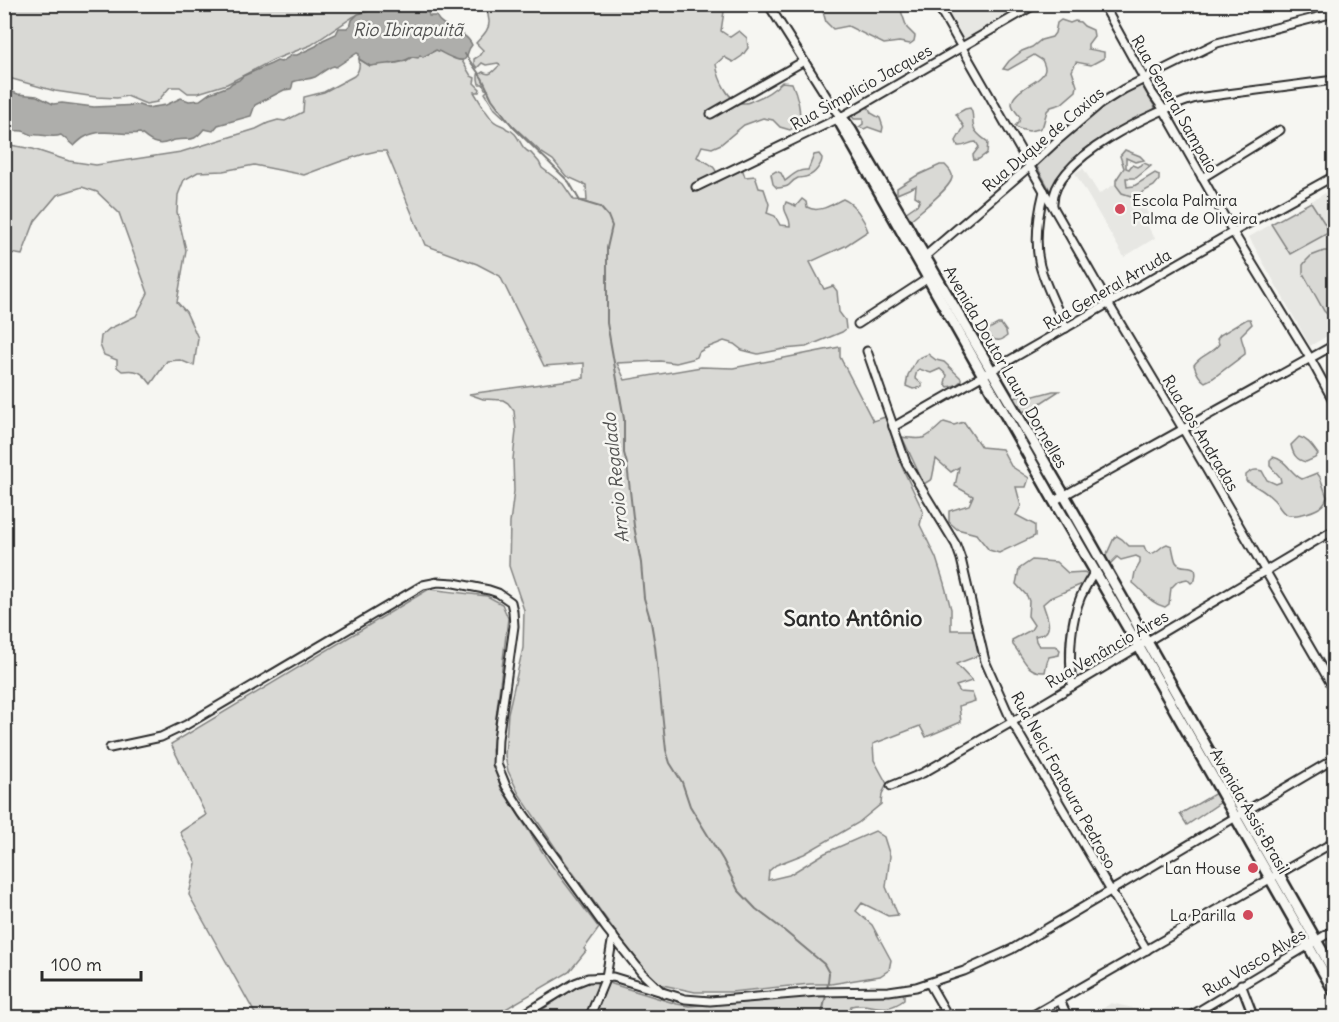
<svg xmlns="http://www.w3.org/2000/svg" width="1339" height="1022" viewBox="0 0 1339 1022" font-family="Delius,sans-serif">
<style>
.built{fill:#e7e7e3}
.green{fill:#d9d9d5;stroke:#828280;stroke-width:1.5}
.water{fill:#aeaeab;stroke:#7a7a78;stroke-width:1.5}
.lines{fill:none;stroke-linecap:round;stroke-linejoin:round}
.stream{stroke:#7a7a78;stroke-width:2}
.minor-casing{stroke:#2b2b2b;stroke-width:11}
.major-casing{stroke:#2b2b2b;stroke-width:14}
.minor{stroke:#f6f6f2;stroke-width:7}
.major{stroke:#f6f6f2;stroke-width:9}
.poi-dot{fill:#d1495b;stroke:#f6f6f2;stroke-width:2}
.labels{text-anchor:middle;stroke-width:5;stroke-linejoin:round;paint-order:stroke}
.street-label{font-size:16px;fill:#2b2b2b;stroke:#f6f6f2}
.poi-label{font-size:16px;fill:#2b2b2b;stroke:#f6f6f2;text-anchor:end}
.water-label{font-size:18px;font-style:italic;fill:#525251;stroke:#f6f6f2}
.district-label{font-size:22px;font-weight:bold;fill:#2b2b2b;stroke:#f6f6f2}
</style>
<rect width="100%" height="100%" fill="#f6f6f2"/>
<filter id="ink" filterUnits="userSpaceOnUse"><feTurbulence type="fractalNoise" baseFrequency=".0167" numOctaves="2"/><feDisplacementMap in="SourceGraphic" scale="12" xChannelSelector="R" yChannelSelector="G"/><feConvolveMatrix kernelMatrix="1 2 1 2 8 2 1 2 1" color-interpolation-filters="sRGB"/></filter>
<g filter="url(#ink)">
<!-- built -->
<g class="built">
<polygon points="943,5 1024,5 963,40"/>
<polygon points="1083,168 1099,194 1126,177 1154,223 1148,227 1155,238 1124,257 1075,173"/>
<polygon points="1334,188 1334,332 1310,346 1249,237"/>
<polygon points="1111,1003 1133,1008 1138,1017 1102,1017 1098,1012"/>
</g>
<!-- green -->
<g class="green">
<polygon points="4,5 377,5 353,17 311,45 273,60 227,84 198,93 188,93 180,87 170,87 157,102 146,104 127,96 117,98 96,97 55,91 5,77"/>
<path d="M488 5H725L721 31 730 37 739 31 747 38 748 48 742 56 733 62 724 57 716 64C718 77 728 104 745 103 748 103 751 101 754 100 765 96 773 91 782 82L792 83C796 92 803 114 798 123 796 126 793 128 790 130L780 127 773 120 763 118 744 125 721 144 712 148 702 146 697 157C705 162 714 164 717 173L742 168 745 177 755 176 759 188 764 189 769 204 767 213 775 216 780 225 790 226C791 216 781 212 786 202L796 206 802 199 806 202 807 207C819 214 832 204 843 199 855 204 864 219 868 231L845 246 810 262 824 289 833 286 837 291 839 312 845 320 846 329 842 332 806 347 784 349 758 354 742 350 734 344 724 341 704 349 699 352 697 357 692 359 676 363 660 361 617 363 625 380 701 367 733 368 840 347V357L873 421 885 417 902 467 923 511 920 525 936 558 944 583 951 609V630H973L980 655 956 664 972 681 956 686 960 692 972 693 975 701 959 706 961 722 926 737 920 726 873 744 874 760 887 784 882 794 881 804 858 823 804 854 776 865 769 871 768 880 789 875 825 853 875 831 884 837 890 856 886 887 898 915 888 916 862 903 856 911 872 925 891 960 889 970 880 976 831 984H810L731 992H695L658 984 640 966 561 856 519 794 508 771 505 756 508 713 523 648 524 610 509 566 510 523 514 491 513 459 516 431 514 411 508 403 503 400 483 399 469 394 584 378V363L544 366 500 276 477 264 425 245 386 151H377L364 154 339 162 304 175 254 165 223 171 198 172 184 180 178 195 177 212 186 250 177 302 186 312 198 338 194 366 180 360 167 361 151 384C142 372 138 369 122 371L117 367V360L104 355 100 345 101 336 109 329 136 316 148 293 119 213 97 192 82 187 57 195 35 221 22 255 5 252 4 144 33 149 69 161 96 165 181 152 256 129 268 123 278 120 285 121 303 112 304 97 324 92 354 76C359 72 360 66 359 59L370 66 385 63 392 64 406 61 412 57 420 55 423 57 436 50C445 52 451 59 461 59L471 76 475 78 474 83 480 89 479 92H474L482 105 483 108C488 112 490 119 495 122 500 126 503 124 507 129 521 133 518 148 531 153L539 162 542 168 563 184 574 200 587 201 586 185 566 176 553 160 542 153 495 109 485 93 488 90 485 89 483 84H479L478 79V75L483 72C491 77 494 70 500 65L498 63 486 65 482 63 477 68 474 64V59L479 56 483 50 476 43C481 37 490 30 489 21 488 15 487 12 488 5Z"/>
<polygon points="821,5 899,5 907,28 915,36 914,41 910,44 899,42 884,44 848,26 833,29 826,22"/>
<path d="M1061 20 1070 23 1075 21 1080 22 1084 26 1093 30 1094 36 1088 44V49L1104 52V58L1091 65 1076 62 1072 71 1077 86 1076 91 1061 104 1051 107 1047 111 1043 125 1039 129 1029 131 1019 129 1015 126 1019 122 1020 117C1017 113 1013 109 1012 104 1012 89 1044 82 1045 69 1045 67 1043 62 1042 60L1034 55 1008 70 1003 69 1009 61 1022 51 1032 47 1041 40 1052 37 1055 33 1057 23Z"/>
<path d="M1138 85 1142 86 1155 107 1154 110C1124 127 1090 142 1066 167 1059 173 1056 184 1051 192L1036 165 1083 121Z"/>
<polygon points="864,107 869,108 871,113 880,118 883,127 882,132 868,127 864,129 859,127 863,124 863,119 854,119 851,115"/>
<path d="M970 108C975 115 971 120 974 128 976 134 984 139 988 142L987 153 979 159 974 160 973 155 979 147 976 142C969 142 965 147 958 146L956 141 964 127 956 114 965 109Z"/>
<polygon points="1125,150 1140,156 1144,160 1135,162 1126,158 1126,168 1129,169 1132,165 1137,167 1144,163 1151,166 1136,178 1126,178 1127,187 1134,186 1155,173 1159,175 1159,180 1154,186 1134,197 1122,193 1116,185 1116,180 1124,168 1120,156"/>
<path d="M819 154 822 158C822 164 815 174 808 176 807 177 799 178 798 178 787 183 794 187 777 188L773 184 771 174 776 171 781 173 785 181C793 175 798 169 808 170L814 155Z"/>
<path d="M940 165H945C949 169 953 173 952 178 950 189 918 213 909 221L902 215 918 204 920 199 915 196 916 186 897 194V188L916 176Z"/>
<polygon points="1311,202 1330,232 1290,254 1271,224"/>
<polygon points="1324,251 1329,251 1334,254 1334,318 1328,315 1324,311 1303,273 1303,265 1306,261 1311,256"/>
<path d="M1247 319H1250L1252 324 1241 335C1241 342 1246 347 1245 354L1213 378 1205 382C1199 378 1196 372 1194 365 1200 355 1212 354 1219 344L1217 339 1220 335Z"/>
<path d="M998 324H1001L1006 331 1007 336C1001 341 997 342 990 337L982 338 980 341C981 352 991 354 997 361L994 365 989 366 973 332 989 329Z"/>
<polygon points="928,354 936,360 944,362 961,378 961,381 956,385 948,387 945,383 947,375 940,369 931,373 919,369 917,371 915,378 922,384 922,387 913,389 906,386 908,375 917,359"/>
<polygon points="1053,391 1059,391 1033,408 1019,413 1014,403 1015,398 1024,394 1027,398"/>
<path d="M944 422 954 425 964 422 981 447 1002 449 1011 466 1029 478 1026 487H1016L1021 506 1016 515 1035 525V536L999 553 989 550 976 534 957 529 949 522V511L969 505 973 496 955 486 959 467 951 472 936 459 932 479 924 484 902 437C927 441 926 438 944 422Z"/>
<path d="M1299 437C1308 439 1312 446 1318 454L1315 458 1306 462C1296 460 1293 454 1291 445Z"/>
<path d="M1273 457C1287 460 1290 473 1302 479L1317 473 1320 477 1327 497C1326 501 1323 505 1319 508 1312 512 1293 518 1286 514 1281 512 1278 504 1274 500 1265 491 1256 486 1246 481V475C1251 470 1255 469 1262 471L1267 480 1276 484 1281 482 1280 477 1270 466V460Z"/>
<path d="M1117 536 1122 539 1129 546H1144L1146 551 1150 554C1158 553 1160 546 1167 544L1172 546C1173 550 1174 558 1176 562 1182 572 1200 559 1195 580L1191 583 1187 579 1178 581 1171 588 1169 604 1165 607C1149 603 1145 592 1133 583L1135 572 1140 563V558L1136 556 1121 560 1117 557 1106 568 1101 567 1114 538Z"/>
<path d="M1032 560 1056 562 1068 573 1084 572 1089 574 1087 582 1050 598 1043 604C1045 612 1053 627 1045 633 1042 635 1038 635 1035 636L1036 641 1039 646H1056L1060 650 1059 655 1049 657 1047 662 1045 672C1025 673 1024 657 1013 645L1012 640 1031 630 1034 625 1028 616 1029 601 1027 596 1016 584 1019 569Z"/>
<polygon points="429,589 487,596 502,604 508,618 492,751 494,767 501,788 549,862 599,928 584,949 586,951 569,972 492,1017 257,1017 189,895 196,863 180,832 206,815 171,744"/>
<polygon points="1216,793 1221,802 1187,825 1180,814"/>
<polygon points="597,980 597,992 585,1017 530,1018 581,984"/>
<path d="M609 983 677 1004 689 1006 833 994 900 991 904 995V1000C883 1016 871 1001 851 1006L849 1011 841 1017 593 1018 604 994 606 984Z"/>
</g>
<!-- water -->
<path class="water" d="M374 5H427L429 7H427L429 16H436C443 30 465 29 472 45 467 50 468 56 465 59 459 64 442 52 436 50L423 57 420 55 418 58 412 57C399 65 385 63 370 66L359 59V54L357 53 336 67 334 66C326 68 321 74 315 77 307 80 300 79 293 82L292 87 291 89 284 90 255 105 251 116 218 125 213 131 204 129C192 144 191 137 175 140 168 141 164 146 156 143 150 142 145 137 140 133 122 136 103 127 85 137 81 139 77 143 74 146L61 135C51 139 41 133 31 135 19 126 14 135 5 128V89L18 94 37 96 53 104 62 103 94 107 139 105 147 108 153 107 166 105 181 98 189 101 200 100 210 93 229 86 232 83 239 80 243 76 271 64 277 61 281 62 292 55H297L316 46 323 40 336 34 339 28H347L351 24 352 20 358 14 369 11Z"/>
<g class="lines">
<!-- stream -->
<polyline class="stream" points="465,54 482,78 492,99 513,127 569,182 580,201 600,207 608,216 612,226 607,248 607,323 624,419 624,453 627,464 634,526 641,563 644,598 651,622 655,646 666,750 670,763 682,782 690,806 723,860 738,890 756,909 781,928 824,964 829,973 827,991 821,1018"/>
<!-- minor casing -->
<g class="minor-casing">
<g id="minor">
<polyline points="768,4 835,110 841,117"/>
<polyline points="937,4 1108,303 1183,429 1334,689"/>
<polyline points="1103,4 1152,93 1164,110 1233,232 1310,358 1334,402"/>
<polyline points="1324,4 1330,14"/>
<polyline points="711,114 804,61"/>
<polyline points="1202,178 1280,130"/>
<polyline points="696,187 841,117 1036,4"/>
<path d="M1044 191C1038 215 1034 241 1040 266 1046 287 1057 308 1066 328"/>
<path d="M1053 206C1049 158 1159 109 1196 98L1334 80"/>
<polyline points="922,259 1030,166 1059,139 1100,104 1124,89 1217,43 1334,13"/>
<polyline points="858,324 930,277"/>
<polyline points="867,351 906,463 956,545 961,559 985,661 1012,722 1111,891 1147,950"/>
<polyline points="893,427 1233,232 1334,176"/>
<polyline points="1054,501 1334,345"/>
<path d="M1072 686C1069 656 1069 625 1081 596 1085 588 1090 579 1095 571"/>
<polyline points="110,748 161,737 186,725 423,585 438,582 454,583 489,590 498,593 511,602 513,611 514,626 498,739 497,764 506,786 523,813 606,928 642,973 664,994"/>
<polyline points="891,786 923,773 1012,722 1334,530"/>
<polyline points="929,983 949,1018"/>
<polyline points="1241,984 1254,1018"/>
<polyline points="1060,1000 1068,1018"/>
<polyline points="518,1018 575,983 588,978 613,977 685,999 710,1001 817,992 889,991 916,987 964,971 1012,949 1334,759"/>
<polyline points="589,1018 606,977 613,936"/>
<polyline points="1028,1018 1334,842"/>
<polyline points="1187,1018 1334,930"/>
</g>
</g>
<!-- major casing -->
<g class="major-casing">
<g id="major">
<polyline points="838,119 1054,501 1139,647 1334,991"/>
<polyline points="843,119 851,130 1064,495 1334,972"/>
</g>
</g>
<!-- minor -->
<use href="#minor" class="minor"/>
<!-- major -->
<use href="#major" class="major"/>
</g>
</g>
<!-- markers -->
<g class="poi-dot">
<circle cx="1120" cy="209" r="6"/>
<circle cx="1253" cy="868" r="6"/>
<circle cx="1248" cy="915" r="6"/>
</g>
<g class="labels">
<!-- street labels -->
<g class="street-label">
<text transform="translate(861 87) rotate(-29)" y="6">Rua Simplicio Jacques</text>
<text transform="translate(1175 104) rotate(60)" y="6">Rua General Sampaio</text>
<text transform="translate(1043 139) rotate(-40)" y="6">Rua Duque de Caxias</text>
<text transform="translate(1107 289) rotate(-30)" y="6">Rua General Arruda</text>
<text transform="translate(1006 367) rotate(60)" y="6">Avenida Doutor Lauro Dornelles</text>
<text transform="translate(1201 433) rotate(59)" y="6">Rua dos Andradas</text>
<text transform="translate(1107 649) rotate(-30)" y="6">Rua Venâncio Aires</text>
<text transform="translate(1064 780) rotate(61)" y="6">Rua Nelci Fontoura Pedroso</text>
<text transform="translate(1250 811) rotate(60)" y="6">Avenida Assis Brasil</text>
<text transform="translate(1254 962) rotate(-31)" y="6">Rua Vasco Alves</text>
</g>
<!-- poi labels -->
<g class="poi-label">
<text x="1132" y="206" text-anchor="start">Escola Palmira<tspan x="1132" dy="18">Palma de Oliveira</tspan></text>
<text x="1241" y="874">Lan House</text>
<text x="1236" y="921">La Parilla</text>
</g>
<!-- water labels -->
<g class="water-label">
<text x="408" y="36">Rio Ibirapuitã</text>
<text transform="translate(616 478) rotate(-96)" y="6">Arroio Regalado</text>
</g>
<!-- district labels -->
<g class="district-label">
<text x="853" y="626">Santo Antônio</text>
</g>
</g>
<!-- margin -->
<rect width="1339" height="1022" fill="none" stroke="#f6f6f2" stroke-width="24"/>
<rect x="12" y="12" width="1315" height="998" fill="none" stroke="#2b2b2b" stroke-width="2" filter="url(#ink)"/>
<!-- scale -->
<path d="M42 971v9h99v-9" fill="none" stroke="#2b2b2b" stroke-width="3"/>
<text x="51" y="971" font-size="18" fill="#2b2b2b" stroke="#f6f6f2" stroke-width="4.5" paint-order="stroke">100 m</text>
</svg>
